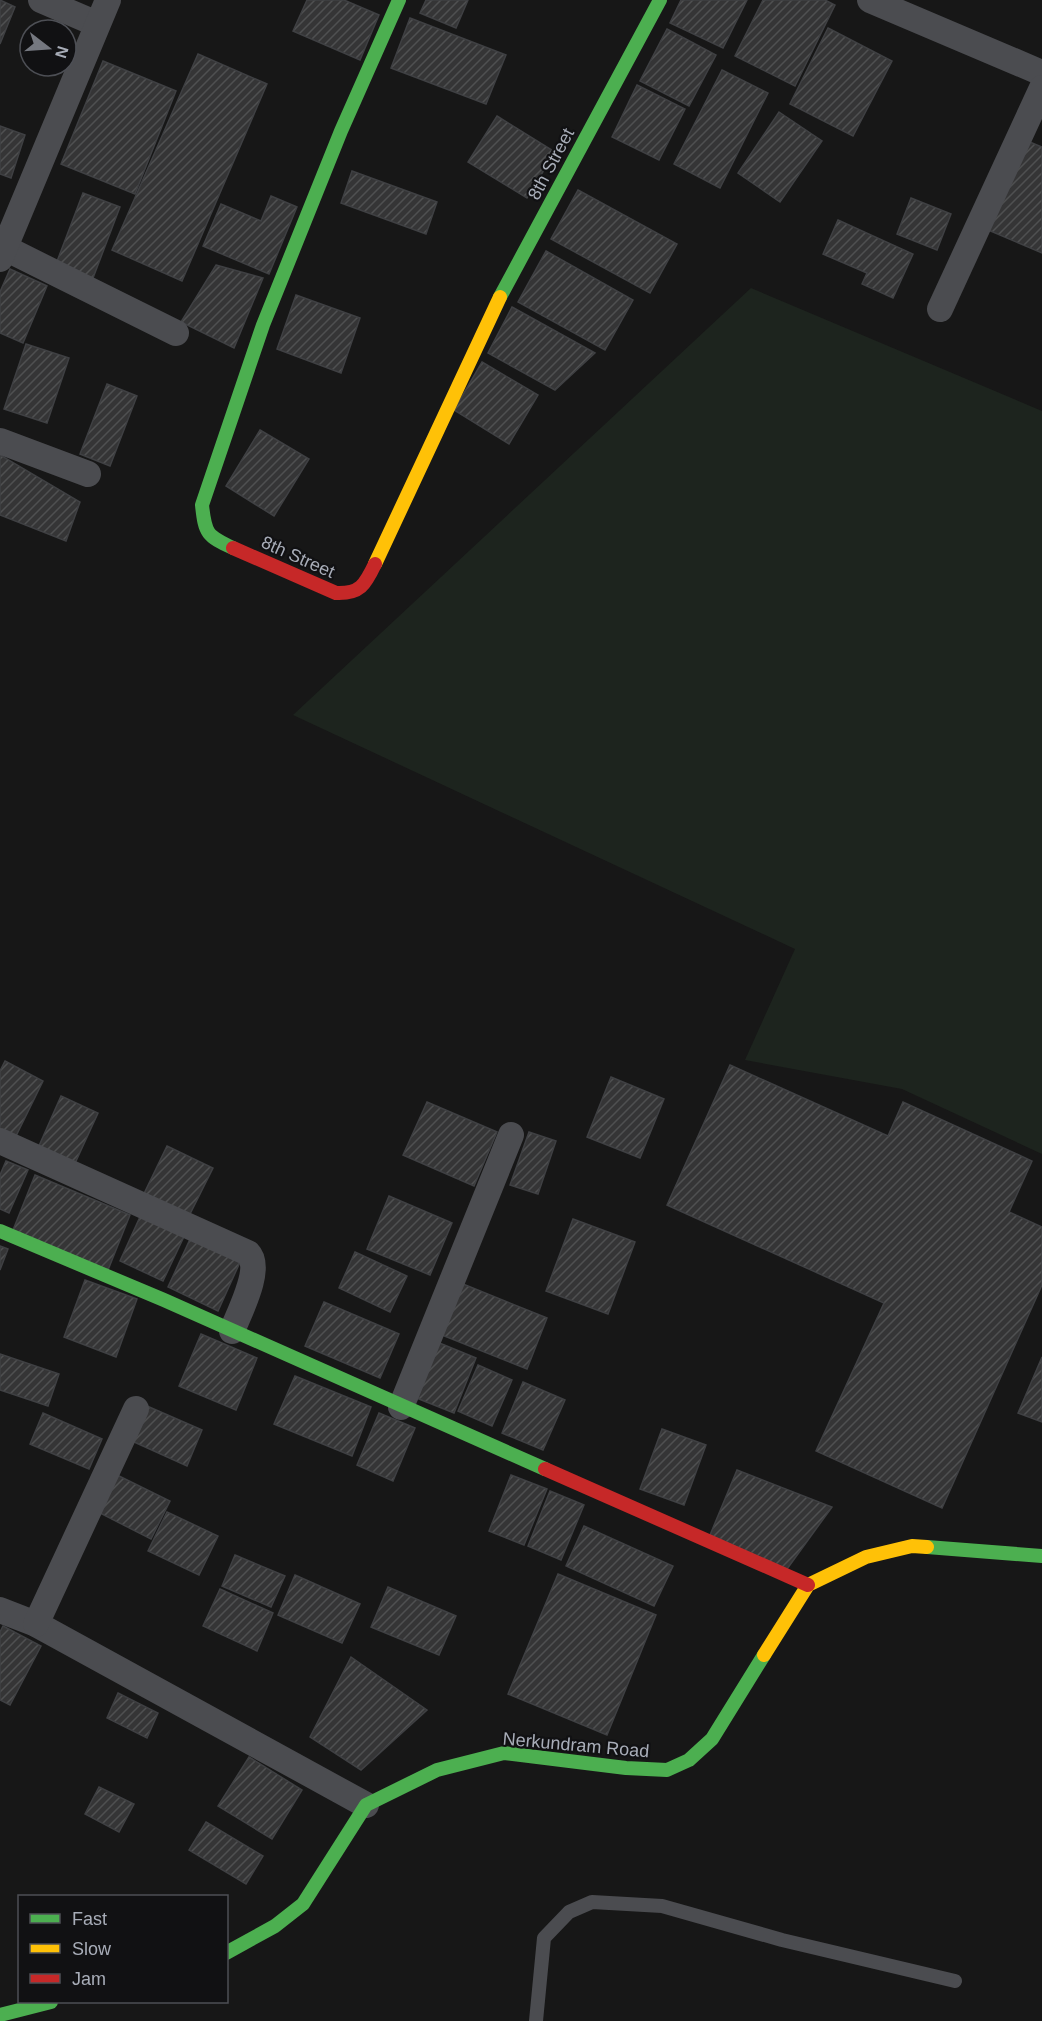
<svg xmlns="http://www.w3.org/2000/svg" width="1042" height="2021" viewBox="0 0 1042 2021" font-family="Arial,sans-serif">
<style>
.green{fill:#1d241e}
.building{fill:url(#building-hatch);stroke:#3f4043;stroke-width:1.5}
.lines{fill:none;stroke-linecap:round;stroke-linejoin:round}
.lane{stroke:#4b4c50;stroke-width:14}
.street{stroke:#4b4c50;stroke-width:26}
.fast{stroke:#4caf50;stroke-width:14}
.slow{stroke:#ffc107;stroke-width:14}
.jam{stroke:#c62828;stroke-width:14}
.labels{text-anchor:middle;stroke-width:4.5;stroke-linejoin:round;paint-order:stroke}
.street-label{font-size:18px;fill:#a8adb8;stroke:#111113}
</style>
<defs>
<pattern id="building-hatch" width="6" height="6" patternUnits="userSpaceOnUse" patternTransform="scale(1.5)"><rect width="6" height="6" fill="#353536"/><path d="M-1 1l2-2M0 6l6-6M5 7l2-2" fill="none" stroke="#4f5051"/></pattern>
</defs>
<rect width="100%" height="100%" fill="#171717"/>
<!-- green -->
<polygon class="green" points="751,288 1042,411 1042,1154 902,1089 745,1060 795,949 293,715"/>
<!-- building -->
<g class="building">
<polygon points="0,0 15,7 0,44"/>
<polygon points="307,0 344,0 379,15 360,60 293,31"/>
<polygon points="426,0 468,0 456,28 420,13"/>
<polygon points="681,0 747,0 723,48 670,23"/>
<polygon points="763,0 825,0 835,5 795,86 735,56"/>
<polygon points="410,18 506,55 486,104 391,68"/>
<polygon points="828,28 892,61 853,136 790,104"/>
<polygon points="667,29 716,55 689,106 640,81"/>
<polygon points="198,54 267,84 182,281 112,250"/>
<polygon points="103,61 176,91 135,194 61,164"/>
<polygon points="722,70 768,93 720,188 674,164"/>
<polygon points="637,85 685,109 659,160 612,137"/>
<polygon points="779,112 822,141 780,202 738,173"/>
<polygon points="497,116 555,152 527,198 468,162"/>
<polygon points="0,126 25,135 11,178 0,174"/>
<polygon points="1025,140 1042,147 1042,253 986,229"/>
<polygon points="352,171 437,202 426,234 341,203"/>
<polygon points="578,190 677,244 650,293 551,239"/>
<polygon points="83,193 120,207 93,278 56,264"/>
<polygon points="271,196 297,207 269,274 203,246 221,204 261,221"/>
<polygon points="911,198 951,214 937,250 897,234"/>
<polygon points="838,220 913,254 893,298 862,284 867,273 823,254"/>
<polygon points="546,251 633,300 605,350 518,302"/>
<polygon points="216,265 263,278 234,348 181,322"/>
<polygon points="10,269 47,286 23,343 0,333 0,292"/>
<polygon points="296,295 360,318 341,373 277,349"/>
<polygon points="512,307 595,353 555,390 488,353"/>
<polygon points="26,344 69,358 47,423 4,409"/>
<polygon points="482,362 538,395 509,444 454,410"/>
<polygon points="107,384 137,396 110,466 80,454"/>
<polygon points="260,430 309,459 274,516 226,486"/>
<polygon points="0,455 80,502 66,541 0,515"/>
<polygon points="5,1061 43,1081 14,1140 0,1134 0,1071"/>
<polygon points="730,1065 888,1136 903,1102 1032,1161 1009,1212 1042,1227 1042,1285 942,1508 816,1451 884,1303 667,1205"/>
<polygon points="611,1077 664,1099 640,1158 587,1137"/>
<polygon points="61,1096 98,1113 71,1172 35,1155"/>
<polygon points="427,1102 497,1132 474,1186 403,1155"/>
<polygon points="529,1132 556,1141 538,1194 510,1185"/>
<polygon points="167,1146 213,1168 185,1224 140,1202"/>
<polygon points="6,1161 28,1170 9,1213 0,1209 0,1175"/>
<polygon points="35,1175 130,1215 108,1270 13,1230"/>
<polygon points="389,1196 452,1223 430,1275 367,1249"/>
<polygon points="144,1208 188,1228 163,1281 120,1261"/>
<polygon points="573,1219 635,1242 608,1314 546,1291"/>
<polygon points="191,1237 241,1260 218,1311 168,1287"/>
<polygon points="0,1246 8,1249 0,1270"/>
<polygon points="355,1252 407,1276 390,1312 339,1288"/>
<polygon points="85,1280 137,1299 116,1357 64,1337"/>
<polygon points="463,1284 547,1318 527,1369 442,1335"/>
<polygon points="324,1302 399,1334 380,1378 305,1346"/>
<polygon points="201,1334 257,1358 236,1410 179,1386"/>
<polygon points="437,1342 476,1358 454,1413 414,1397"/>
<polygon points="0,1354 59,1374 48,1406 0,1390"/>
<polygon points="1042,1357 1042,1422 1018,1413"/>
<polygon points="478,1365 512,1380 492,1426 458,1411"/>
<polygon points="295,1376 371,1407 352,1456 274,1424"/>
<polygon points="523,1382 565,1400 543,1450 502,1433"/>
<polygon points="147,1406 202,1430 187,1466 132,1441"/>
<polygon points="43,1413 102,1439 89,1469 30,1444"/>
<polygon points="379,1413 415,1428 393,1481 357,1465"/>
<polygon points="662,1429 706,1445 684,1505 640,1489"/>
<polygon points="737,1470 832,1507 787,1569 710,1535"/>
<polygon points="115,1474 170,1501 151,1539 96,1511"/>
<polygon points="511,1475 547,1489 524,1545 489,1531"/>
<polygon points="550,1491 584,1505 561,1560 528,1546"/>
<polygon points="167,1512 218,1536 199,1575 148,1551"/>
<polygon points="584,1526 673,1566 654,1606 566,1566"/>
<polygon points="235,1555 285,1576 271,1607 222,1586"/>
<polygon points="558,1574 656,1615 607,1735 508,1694"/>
<polygon points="295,1575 360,1604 342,1643 278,1615"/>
<polygon points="388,1587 456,1616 439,1655 371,1627"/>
<polygon points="220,1589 273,1613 257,1651 203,1626"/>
<polygon points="3,1626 41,1646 10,1705 0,1700 0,1632"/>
<polygon points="351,1657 427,1710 361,1770 310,1737"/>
<polygon points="118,1693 158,1713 147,1738 107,1718"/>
<polygon points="249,1757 302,1790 272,1839 218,1806"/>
<polygon points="99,1787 134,1804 119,1832 85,1814"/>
<polygon points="206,1822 263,1856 246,1884 189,1850"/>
</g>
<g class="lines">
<!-- lane -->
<polyline class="lane" points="536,2021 544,1938 569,1912 592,1902 662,1906 782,1940 955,1981"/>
<!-- street -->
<g class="street">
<polyline points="41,0 97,24"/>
<polyline points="870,0 1042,73"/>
<polyline points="5,248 176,333"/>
<polyline points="0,259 108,0"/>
<polyline points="940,309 1042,88"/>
<polyline points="0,441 88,474"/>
<path d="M0 1141 248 1253C263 1268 239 1313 232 1331"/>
<polyline points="401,1407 511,1135"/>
<polyline points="0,1610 36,1624 366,1805"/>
<polyline points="36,1624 136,1409"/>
</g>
<!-- fast -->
<g class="fast">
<polyline points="500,297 660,0"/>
<path d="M233 548C207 536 205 534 202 505L263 325 341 131 399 0"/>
<polyline points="0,1231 164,1300 545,1469"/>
<polyline points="927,1547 1042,1556"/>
<polyline points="226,1953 275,1926 303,1904 366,1805 437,1770 504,1753 626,1768 667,1770 689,1760 712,1739 764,1655"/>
<polyline points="0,2015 51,2002"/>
</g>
<!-- slow -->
<g class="slow">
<polyline points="375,564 500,297"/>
<polyline points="764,1655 808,1585 866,1557 912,1546 927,1547"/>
</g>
<!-- jam -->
<g class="jam">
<path d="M233 548 336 593C360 594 365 585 375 564"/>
<polyline points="545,1469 808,1585"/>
</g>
</g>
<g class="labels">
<!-- street labels -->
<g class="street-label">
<text transform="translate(551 164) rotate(-62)" y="6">8th Street</text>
<text transform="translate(298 557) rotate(24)" y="6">8th Street</text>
<text transform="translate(576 1745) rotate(5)" y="6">Nerkundram Road</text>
</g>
</g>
<!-- legend -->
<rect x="18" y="1895" width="210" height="108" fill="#111113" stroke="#4d4f55" stroke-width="1.5"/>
<rect x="30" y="1914" width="30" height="9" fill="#4caf50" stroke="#4d4f55" stroke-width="1.5"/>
<text x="72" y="1925" font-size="18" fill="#a8adb8">Fast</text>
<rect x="30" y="1944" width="30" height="9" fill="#ffc107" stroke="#4d4f55" stroke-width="1.5"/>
<text x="72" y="1955" font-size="18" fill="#a8adb8">Slow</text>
<rect x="30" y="1974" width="30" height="9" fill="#c62828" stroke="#4d4f55" stroke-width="1.5"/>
<text x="72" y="1985" font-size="18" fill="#a8adb8">Jam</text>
<!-- north arrow -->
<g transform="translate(48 48) rotate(107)"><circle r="28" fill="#111113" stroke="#4d4f55" stroke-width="1.5"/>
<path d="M0-4.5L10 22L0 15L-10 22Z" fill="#757880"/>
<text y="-9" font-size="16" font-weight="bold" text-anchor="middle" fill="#a8adb8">N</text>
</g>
</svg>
